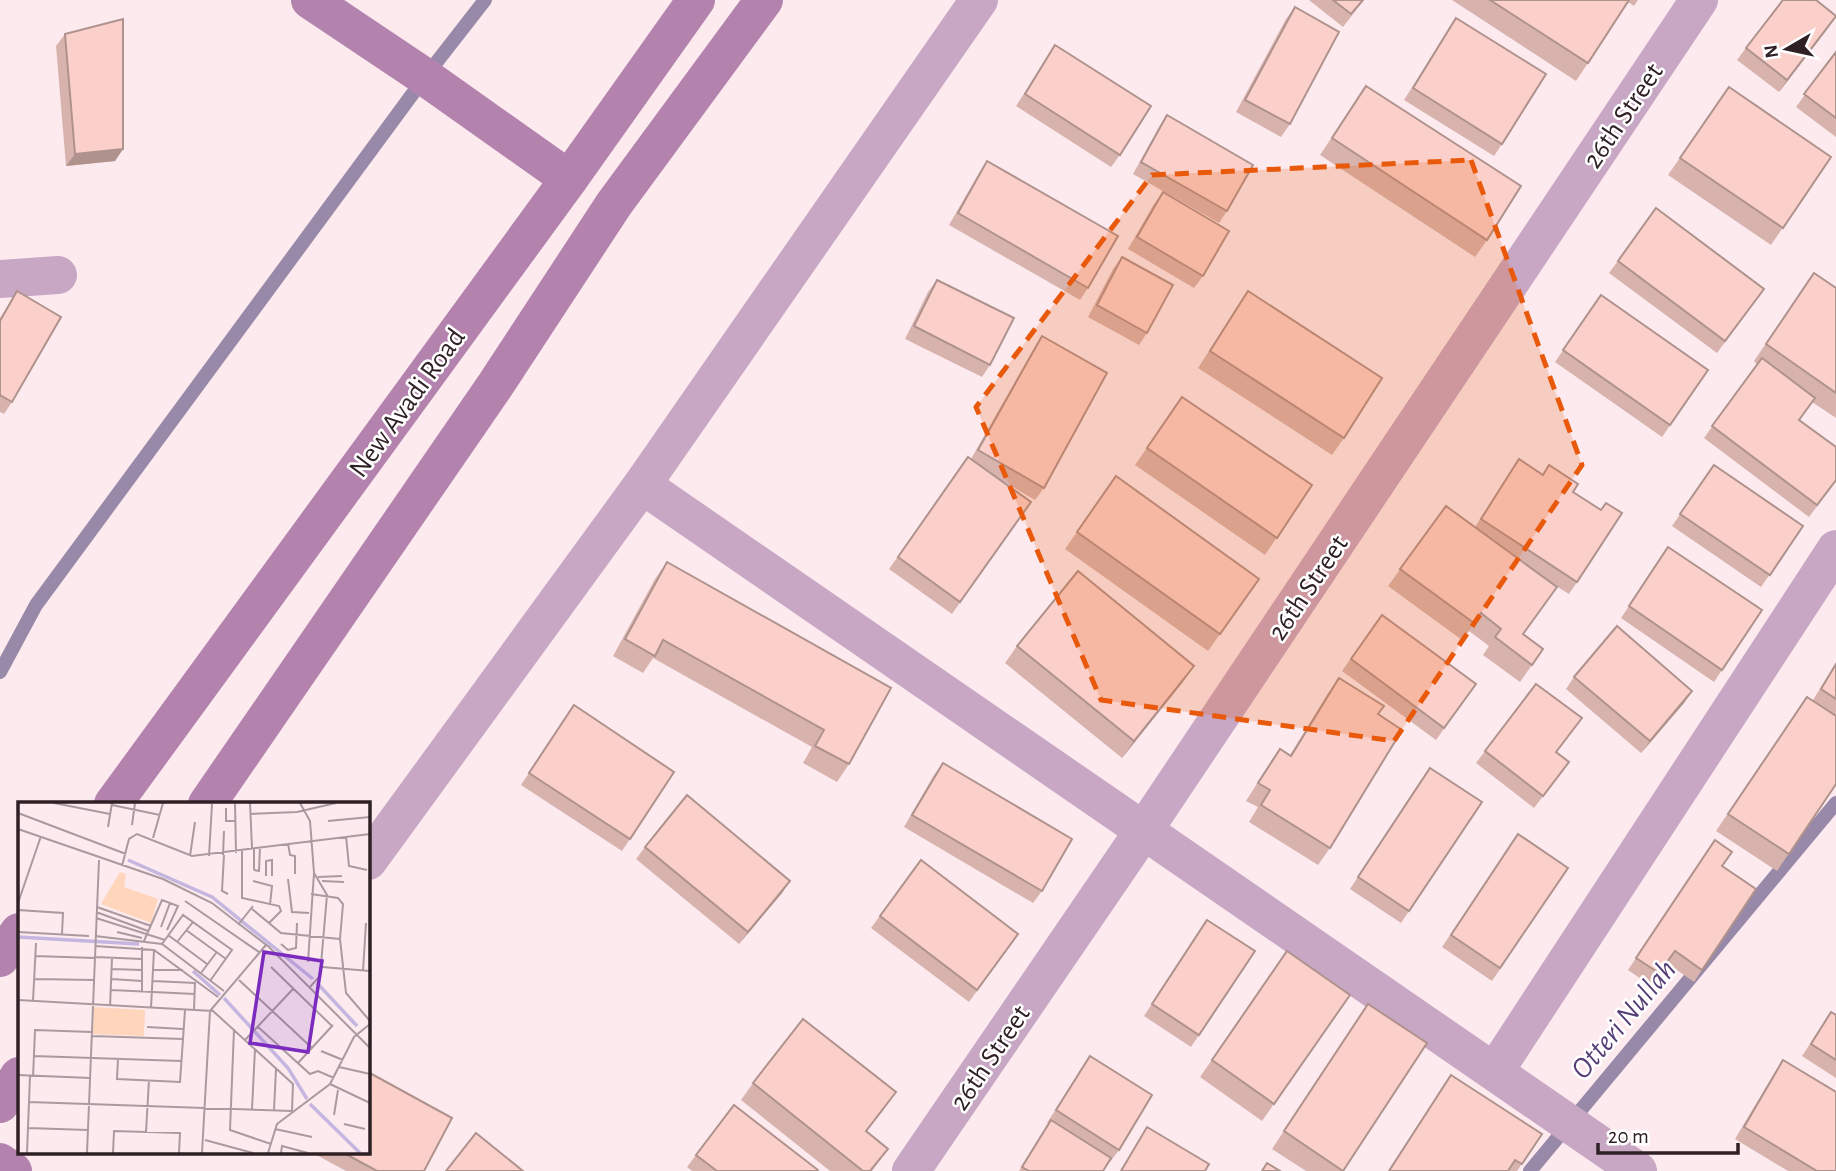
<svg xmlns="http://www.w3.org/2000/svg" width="1836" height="1171" viewBox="0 0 1836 1171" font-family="'Alegreya Sans',sans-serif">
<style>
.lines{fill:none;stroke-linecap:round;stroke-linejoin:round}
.stream{stroke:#9889a8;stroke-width:14}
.street{stroke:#c8a7c4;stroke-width:38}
.secondary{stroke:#b383ae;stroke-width:38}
.wall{fill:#d8b3ae}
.shaded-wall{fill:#b0928d}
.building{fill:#fbd0ca;stroke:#b0928d;stroke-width:2}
.marked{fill:#e8590c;fill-opacity:0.2;stroke:#e8590c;stroke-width:5;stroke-dasharray:14 9;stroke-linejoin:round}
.labels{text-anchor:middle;stroke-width:5;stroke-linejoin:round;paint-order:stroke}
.street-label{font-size:28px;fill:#2f2025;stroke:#fff}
.water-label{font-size:30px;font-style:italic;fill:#574077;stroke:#fff}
.inset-river{fill:none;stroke:#c5b6e0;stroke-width:3.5}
.inset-road{fill:none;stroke:#aa999e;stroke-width:2}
.view{fill:#7b2cbf;fill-opacity:0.15;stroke:#7b2cbf;stroke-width:3.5}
.inset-edge{fill:none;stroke:#2f2025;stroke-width:3.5}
</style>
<rect width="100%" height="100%" fill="#fceaef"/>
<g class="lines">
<!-- stream -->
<g class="stream">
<polyline points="0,672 36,605 425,77 485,0"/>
<polyline points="1530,1171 1836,803"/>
</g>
<!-- street -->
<g class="street">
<polyline points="0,279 58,275"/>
<polyline points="642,485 1638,1171"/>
<polyline points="368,861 642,485 979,0"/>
<polyline points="1495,1071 1836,549"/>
<polyline points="911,1171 1144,830 1699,0"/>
</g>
<!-- secondary -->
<g class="secondary">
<polyline points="310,0 425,77 569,179"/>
<polyline points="113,804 569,179 696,0"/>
<polyline points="207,804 496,384 614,204 764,0"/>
<polyline points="0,958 19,932"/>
<polyline points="0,1104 19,1076"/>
<polyline points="0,1162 13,1171"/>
</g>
</g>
<!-- wall -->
<g class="wall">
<polygon points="1309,0 1364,0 1343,27"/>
<polygon points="1452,0 1638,0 1634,6 1628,2 1576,81"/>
<polygon points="1295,7 1290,124 1281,137 1236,112 1286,19"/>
<polygon points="1456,18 1502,144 1494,156 1404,100"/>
<polygon points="1828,28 1779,92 1737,60 1746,48"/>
<polygon points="65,34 123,149 115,161 66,166 56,46"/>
<polygon points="1055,45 1120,155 1111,167 1016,106"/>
<polygon points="1836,52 1836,137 1796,107"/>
<polygon points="1366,86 1487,240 1475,257 1320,155"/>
<polygon points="1729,87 1831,157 1771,245 1668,175"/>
<polygon points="1167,115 1227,211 1219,223 1133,174 1159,127"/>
<polygon points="987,161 1088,288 1080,300 949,225 979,173"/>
<polygon points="1163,192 1203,276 1194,288 1128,249 1154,204"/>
<polygon points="1122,257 1147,333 1139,345 1088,317 1113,269"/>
<polygon points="1618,261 1764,289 1717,353 1609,273"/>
<polygon points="1814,273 1836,288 1836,418 1812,402 1799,420 1836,481 1809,517 1704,438 1757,364 1754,361"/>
<polygon points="937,280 990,365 982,377 905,339 928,292"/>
<polygon points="17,291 12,402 4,414 0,412 0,318"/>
<polygon points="1248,291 1344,438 1332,455 1198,368"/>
<polygon points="1601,295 1708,370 1662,437 1555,362"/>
<polygon points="1042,336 1044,488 1035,500 999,479 1031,502 952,614 889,569 968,457 971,459 1034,348"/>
<polygon points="1182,397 1312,485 1265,555 1135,465"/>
<polygon points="1714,465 1803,526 1761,587 1672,526"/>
<polygon points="1511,471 1543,475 1573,492 1577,582 1569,594 1553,584 1523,635 1532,665 1520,682 1483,655 1489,646 1469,631 1462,640 1388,586 1446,506 1475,527"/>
<polygon points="1116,476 1259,579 1208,651 1065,549"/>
<polygon points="1668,547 1762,610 1714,682 1621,618"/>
<polygon points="667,562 891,688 849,764 837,782 803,763 812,747 653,658 643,673 613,656 655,579"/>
<polygon points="1382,615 1476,684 1436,740 1342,671"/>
<polygon points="1017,646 1194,666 1182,683 1122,758 1005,663"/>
<polygon points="1836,663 1836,784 1777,871 1716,831 1807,697 1813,700"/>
<polygon points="1574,677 1692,691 1684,703 1641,753 1566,689"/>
<polygon points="1339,678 1378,714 1330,848 1318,865 1249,822 1258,807 1246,801 1268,766 1280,749 1290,755 1327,695"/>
<polygon points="574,705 630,839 622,851 521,785"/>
<polygon points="1573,730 1557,752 1569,762 1534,808 1476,763 1485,751"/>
<polygon points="943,763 1042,891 1033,903 904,827 934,775"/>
<polygon points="1421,780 1409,911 1401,923 1350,889"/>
<polygon points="1518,834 1568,868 1492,981 1442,947"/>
<polygon points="1715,840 1722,866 1756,889 1694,982 1667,963 1650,985 1628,970"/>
<polygon points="645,847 790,881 782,893 739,944 636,859"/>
<polygon points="921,860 1018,934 969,1002 871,928"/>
<polygon points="1199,932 1199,1035 1191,1047 1144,1016"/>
<polygon points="1287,951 1350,995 1262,1121 1200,1077"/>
<polygon points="1368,1004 1343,1171 1306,1171 1272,1149"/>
<polygon points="1831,1012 1836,1015 1836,1078 1802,1056"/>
<polygon points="1090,1056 1119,1150 1110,1162 1109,1161 1103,1171 1019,1171 1049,1123 1047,1123"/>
<polygon points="1783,1060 1836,1171 1788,1171 1735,1139 1775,1072"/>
<polygon points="1451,1075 1542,1134 1517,1171 1388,1171"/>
<polygon points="753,1083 884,1109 866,1132 888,1149 872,1171 830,1171 741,1100"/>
<polygon points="1147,1127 1205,1171 1120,1171"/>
<polygon points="311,1152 368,1152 424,1171 346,1171"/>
<polygon points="696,1155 817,1171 692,1171 687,1167"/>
</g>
<!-- shaded-wall -->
<g class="shaded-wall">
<polygon points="1836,17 1828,28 1779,92 1787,80"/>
<polygon points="123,149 115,161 66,166 75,154"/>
<polygon points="1194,666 1182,683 1122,758 1134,741"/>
<polygon points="1692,691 1684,703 1641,753 1650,741"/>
<polygon points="790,881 782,893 739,944 748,932"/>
<polygon points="896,1092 884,1109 853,1149 866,1131"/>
</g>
<!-- building -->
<g class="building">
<polygon points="1333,0 1363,0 1351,14"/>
<polygon points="1490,0 1629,0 1588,63"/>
<polygon points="1783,0 1816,0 1836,16 1787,80 1746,48"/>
<polygon points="1295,7 1339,32 1290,124 1245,100"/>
<polygon points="1456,18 1546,74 1502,144 1413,88"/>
<polygon points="123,19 123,149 75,154 65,34"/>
<polygon points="1055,45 1151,106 1120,155 1025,94"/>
<polygon points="1836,52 1836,118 1804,94"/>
<polygon points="1366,86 1521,186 1487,240 1332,138"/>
<polygon points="1729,87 1831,157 1783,228 1680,158"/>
<polygon points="1167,115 1253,165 1227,211 1141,162"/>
<polygon points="987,161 1118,236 1088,288 958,213"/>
<polygon points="1163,192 1229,231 1203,276 1137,237"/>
<polygon points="1656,208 1764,289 1725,341 1618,261"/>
<polygon points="1122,257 1173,285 1147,333 1097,305"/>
<polygon points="1814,273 1836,288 1836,393 1766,344"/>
<polygon points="937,280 1014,318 990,365 914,326"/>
<polygon points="17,291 61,317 12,402 0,395 0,321"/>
<polygon points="1248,291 1382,378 1344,438 1210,351"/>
<polygon points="1601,295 1708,370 1670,425 1563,350"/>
<polygon points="1042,336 1107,373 1044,488 978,450"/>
<polygon points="1762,358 1815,398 1799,420 1836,447 1836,480 1817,505 1712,426"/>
<polygon points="1182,397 1312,485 1277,538 1147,448"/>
<polygon points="968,457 1031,502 960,602 898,557"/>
<polygon points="1519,459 1543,475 1549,465 1578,484 1573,492 1601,510 1606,503 1622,513 1577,582 1481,519"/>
<polygon points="1714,465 1803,526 1770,575 1680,514"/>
<polygon points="1116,476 1259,579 1220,634 1077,532"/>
<polygon points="1446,506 1557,587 1523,634 1543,649 1532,665 1495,637 1501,629 1481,613 1474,623 1400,569"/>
<polygon points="1668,547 1762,610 1722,670 1629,606"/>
<polygon points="667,562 891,688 849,764 815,746 824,730 663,640 655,656 625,639"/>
<polygon points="1078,571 1194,666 1134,741 1017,646"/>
<polygon points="1382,615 1476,684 1444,728 1351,659"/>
<polygon points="1617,626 1692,691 1650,741 1574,677"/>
<polygon points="1836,664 1836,699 1821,689"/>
<polygon points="1339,678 1384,706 1378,714 1402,730 1330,848 1261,805 1270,790 1258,783 1280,749 1291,756"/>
<polygon points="1536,684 1582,718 1556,752 1569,762 1543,796 1485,751"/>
<polygon points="1807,697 1836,716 1836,784 1789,854 1728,814"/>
<polygon points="574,705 674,772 630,839 529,773"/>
<polygon points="943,763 1072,839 1042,891 912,815"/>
<polygon points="1430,768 1482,802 1409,911 1358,877"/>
<polygon points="687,795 790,881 748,932 645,847"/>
<polygon points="1518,834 1568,868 1500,968 1451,935"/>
<polygon points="1715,840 1732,852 1722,866 1756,889 1702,970 1675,951 1659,973 1636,958"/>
<polygon points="921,860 1018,934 977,990 880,916"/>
<polygon points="1207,920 1255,951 1199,1035 1152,1004"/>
<polygon points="1287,951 1350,995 1274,1104 1212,1060"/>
<polygon points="1368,1004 1427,1043 1343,1171 1284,1131"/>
<polygon points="1831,1012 1836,1015 1836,1060 1811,1044"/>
<polygon points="803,1019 896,1092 866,1131 888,1149 870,1171 863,1171 753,1083"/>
<polygon points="1090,1056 1152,1095 1119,1150 1056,1110"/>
<polygon points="1783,1060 1836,1092 1836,1171 1817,1171 1744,1127"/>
<polygon points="368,1072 452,1118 424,1171 377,1171 342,1152 368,1152"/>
<polygon points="1451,1075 1542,1134 1522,1164 1515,1160 1508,1171 1389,1171"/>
<polygon points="734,1105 818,1170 817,1171 717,1171 696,1155"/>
<polygon points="1051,1120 1111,1158 1103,1171 1029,1171 1022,1167"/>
<polygon points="1147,1127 1209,1164 1205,1171 1121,1171"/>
<polygon points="476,1133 523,1171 446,1171"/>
<polygon points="1267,1163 1280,1171 1262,1171"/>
</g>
<!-- marked area -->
<path class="marked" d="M1471 160 1582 465 1394 741 1101 700 976 407 1152 175Z"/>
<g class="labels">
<!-- street labels -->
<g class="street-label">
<text transform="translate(1622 115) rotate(-56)" y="10">26th Street</text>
<text transform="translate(406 402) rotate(-54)" y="10">New Avadi Road</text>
<text transform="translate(1307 587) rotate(-56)" y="10">26th Street</text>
<text transform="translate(989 1057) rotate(-56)" y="10">26th Street</text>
</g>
<!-- water labels -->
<g class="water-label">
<text transform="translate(1623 1019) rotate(-50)" y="10">Otteri Nullah</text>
</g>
</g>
<!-- overview -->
<g transform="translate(18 802)">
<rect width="352" height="352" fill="#fceaef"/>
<path d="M102 70 108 72 106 85 140 97 133 121 83 102ZM76 205 127 208 126 234 75 232Z" fill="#ffd6bb"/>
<path class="inset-river" d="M110 58 194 95 295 177M0 135 121 142M175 169 202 193M299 181 339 224M206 196 270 266 289 297M292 302 342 351"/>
<path class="inset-road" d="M36 1 92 12M232 1 234 46M282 1 292 19 296 71 309 93 302 174 291 186M217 2 218 51M94 3 142 13M208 6V19H217M0 11 108 52M232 12 279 10 318 1M310 19 352 15M114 23 117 1M90 25 94 1M0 27 145 77 194 101 251 145 352 246M328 34 331 64 349 68M135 36 145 1M270 41 272 53 277 54V72M236 46V68M224 49V96L261 104 263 109 251 121M205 53 206 29M206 53 204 89 210 92M172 54 177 20M191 54 194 2M104 64 111 37 119 32 174 54 352 32M236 68 241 69 242 45M248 74V59L254 58V74M300 75 324 74M270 77 274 110 291 111M235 79 254 84 252 103M304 79 326 80M293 92 320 96 325 102 322 137 328 191 352 219M167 99 241 150M0 101 23 34M79 105 133 124M234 107 263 131 322 137M0 108 45 111 44 132M78 110 130 129M78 116 147 138M220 123 235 104M143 125 152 101M168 128 208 157M0 130 71 134M99 130 124 136M150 133 189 162M77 134 144 142 206 189M126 139 144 98 160 104 149 128M159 140 175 120M144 142 165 113 214 148 192 179M263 142 270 148 278 146 279 121M77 144 136 148 200 195M17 154 77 156M77 155 124 157M290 160 296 71M253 165 314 224M304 165 352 169M93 167 124 168M135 168H165M345 169 348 121M183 171 198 151M17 177 76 178M93 177 124 179M221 178 294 246M135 179 177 181M93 188 177 192M124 189V145M0 198 195 209 275 282 274 309M15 199 18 141M92 205 94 156M133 206 136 148M176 208 177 180M239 224 292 272 300 269 316 276M129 225 165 227M216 227 212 328 253 342M74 234 165 237M227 238 275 187M303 249 325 258M16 254 163 259M100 256 99 277 162 280 167 208M280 261 315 223M321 265 352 272M0 273 72 276M15 275 17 228 74 230M312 282 352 301M11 300 274 309M234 307 237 247M256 308 258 267M316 313 320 288M326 322 347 327M10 326 70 328M257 327 294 335M128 330 131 278M187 338 235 351M9 351 12 274M69 351 81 58M95 351 96 329 162 331 161 351M184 351 192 209 248 143M250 351 259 322 312 282 336 235 352 222M263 351 264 344 290 351"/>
<path class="view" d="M246 150 304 159 290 250 232 241Z"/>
<rect width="352" height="352" class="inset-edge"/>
</g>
<!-- north arrow -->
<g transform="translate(1787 49) rotate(261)" stroke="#ffffff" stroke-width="5" paint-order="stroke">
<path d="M0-5L12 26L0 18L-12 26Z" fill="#2f2025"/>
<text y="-10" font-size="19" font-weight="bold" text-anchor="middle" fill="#2f2025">N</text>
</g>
<!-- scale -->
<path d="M1598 1143v10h140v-10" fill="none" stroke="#2f2025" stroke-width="3.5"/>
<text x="1608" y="1143" font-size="21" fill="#2f2025" stroke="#ffffff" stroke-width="5" paint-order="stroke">20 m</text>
</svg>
